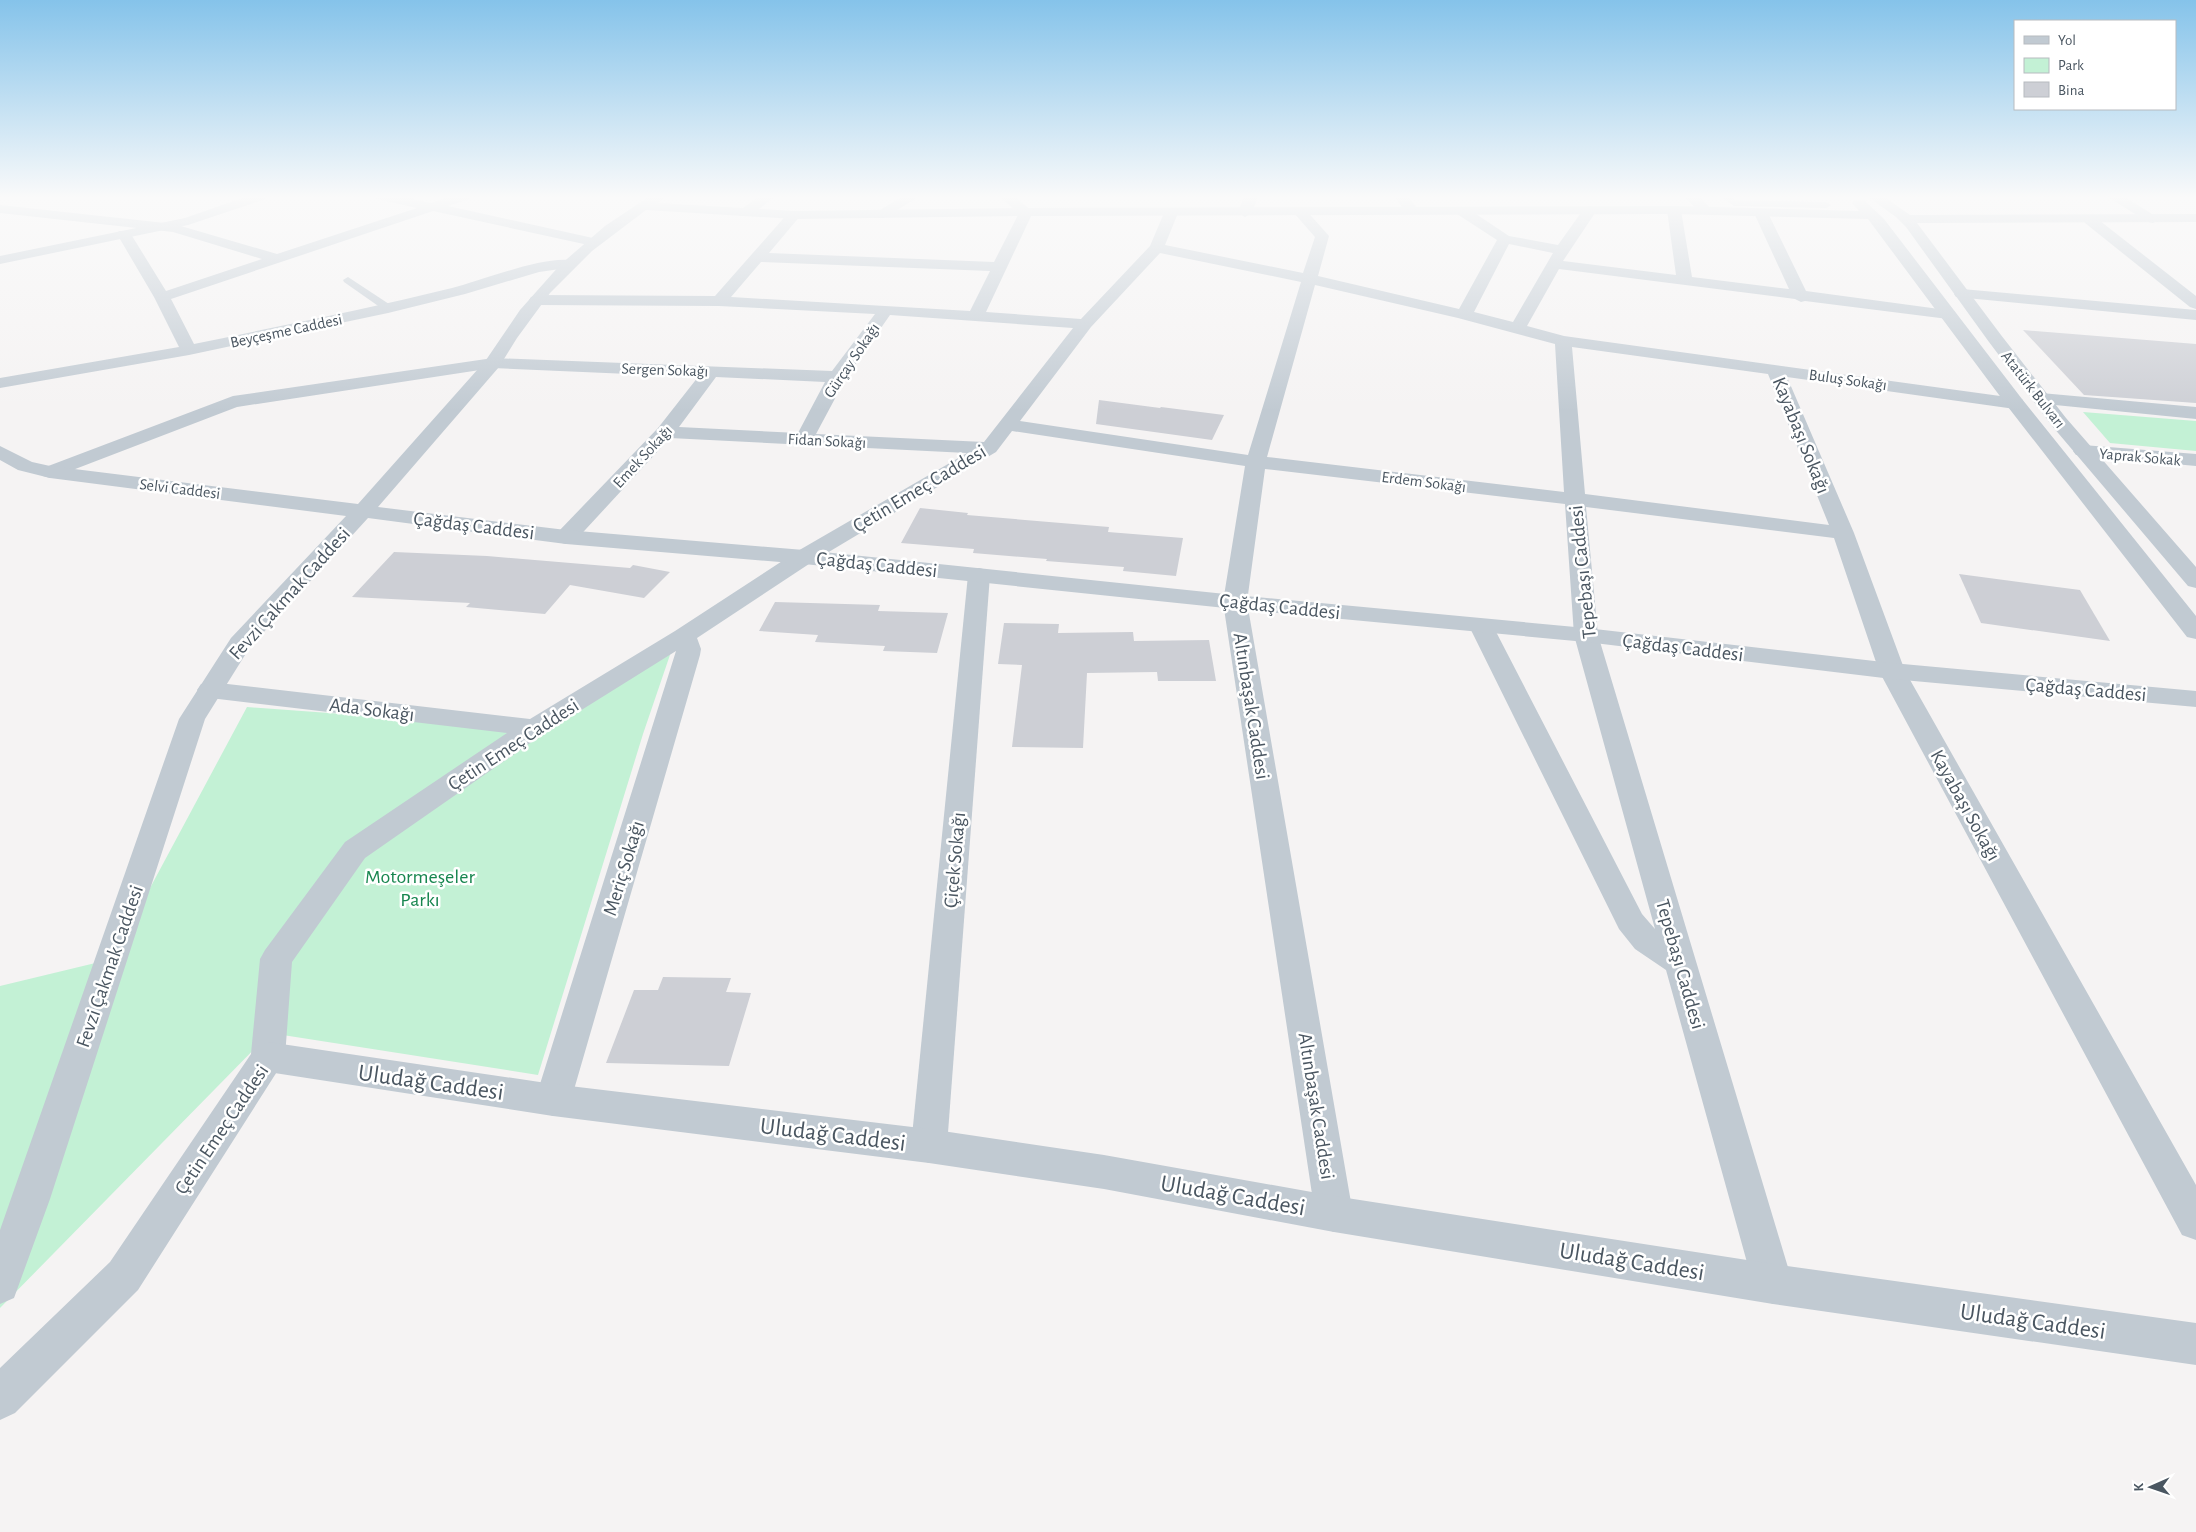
<svg xmlns="http://www.w3.org/2000/svg" width="2196" height="1532" viewBox="0 0 2196 1532" font-family="'Alegreya Sans',sans-serif">
<style>
.green{fill:#c3f1d5}
.building{fill:#cdcfd5}
.lines{fill:none;stroke-linecap:round;stroke-linejoin:round}
.service{fill:#c1cad2;fill-rule:evenodd}
.minor{fill:#c1cad2;fill-rule:evenodd}
.tertiary{fill:#c1cad2;fill-rule:evenodd}
.labels{text-anchor:middle;stroke-width:5;stroke-linejoin:round;paint-order:stroke}
.far-street-label{font-size:16px;fill:#4a5661;stroke:#fff}
.street-label{font-size:20px;fill:#4a5661;stroke:#fff}
.park-label{font-size:20px;fill:#17864f;stroke:#fff}
.near-street-label{font-size:24px;fill:#4a5661;stroke:#fff}
</style>
<rect width="100%" height="100%" fill="#f5f3f3"/>
<!-- green -->
<g class="green">
<polygon points="2083,412 2196,421 2196,451 2110,443"/>
<polygon points="672,649 643,734 538,1075 270,1033 0,1308 0,986 112,959 247,707 533,728"/>
</g>
<!-- building -->
<g class="building">
<polygon points="2023,330 2196,344 2196,403 2084,395"/>
<polygon points="1099,400 1160,408 1161,407 1224,415 1212,440 1096,424"/>
<polygon points="920,508 968,513 967,515 1109,527 1108,532 1183,538 1176,576 1123,571 1124,567 1046,561 1047,559 973,553 974,549 901,543"/>
<polygon points="394,552 487,556 630,568 633,565 670,572 644,598 570,585 545,614 466,607 470,603 352,597"/>
<polygon points="1959,574 2080,590 2110,641 1981,623"/>
<polygon points="775,602 880,605 878,611 948,613 937,653 883,651 885,646 815,642 818,635 759,631"/>
<polygon points="1004,623 1059,624 1058,633 1133,632 1134,641 1209,640 1216,681 1158,681 1157,672 1087,673 1083,748 1012,747 1022,665 998,664"/>
<polygon points="663,977 731,978 726,992 751,993 729,1066 606,1063 634,990 658,990"/>
</g>
<g class="lines">
<!-- service -->
<g class="service">
<polygon points="1720,196 1730,196 1736,200 1826,202 1831,205 1826,208 1734,206"/>
<polygon points="348,277 392,306 393,308 392,310 384,310 344,282 343,280"/>
</g>
<!-- minor -->
<g class="minor">
<path d="M375 196H401L431 203 451 196H472L470 199 448 206 593 238 598 239 600 242 598 245 593 246 433 211 171 299 194 344C280 326 367 309 452 288 481 281 547 254 574 261L576 264 574 267 539 272 465 294 388 313 189 355 0 388V378L179 347 154 297 117 234 119 231H129L166 291 262 259 173 232 0 213V205L174 224 277 254 417 208 377 199Z"/>
<polygon points="760,196 776,196 750,216 740,216 738,213 740,210"/>
<polygon points="903,196 920,196 884,218 874,218 872,215"/>
<path d="M998 196H1014L1033 212 986 312 1081 319 1150 246 1164 213 1171 209 1178 213 1165 245 1303 273 1315 237 1293 212 1300 208 1305 209 1329 236 1318 276 1459 309 1497 240 1457 214 1455 211 1457 208H1467L1509 236 1558 245 1585 207 1590 206 1597 210 1563 261 1676 275 1667 210 1674 206 1681 210 1692 277 1789 289 1754 213 1761 209 1768 213 1806 291 1954 311 1956 314 1954 317 1948 319 1805 301 1801 302 1795 299 1559 269 1527 326 1564 336 2022 399 2024 403 2022 407 2015 409 1787 377 1854 533 1905 671 2196 1185V1240L2182 1235 1879 671 1834 538 1586 507 1598 635 1793 1284 1787 1298 1773 1304 1759 1298 1753 1284 1666 970 1635 949 1619 929 1469 626 1473 621 1481 619 1489 621 1493 626 1642 914 1655 929 1574 635 1565 504 1265 469 1247 602 1353 1214 1348 1227 1334 1232 1320 1227 1315 1214 1223 602 1245 466 1012 431 996 452 812 562 697 638 701 649 700 655 571 1100 566 1111 553 1116 540 1111 535 1100 676 651 543 734 365 858 292 962 285 1057 280 1067 138 1290 15 1413 0 1420V1368L110 1262 251 1054 260 959 265 950 345 842 507 733 210 698 201 696 197 690 201 684 210 682 530 719 675 631 796 552 967 453 670 438 574 542 566 544 558 542 555 537 558 532 658 428 698 377 493 368 237 407 57 476 50 478 43 476 40 472 43 468 233 396 493 358 832 371 875 314 719 306 537 305 531 303 529 300 531 297 537 295 715 296 789 212 794 211 801 215 769 253 994 262 1019 213ZM1509 244 1553 253 1513 322 1474 312ZM1160 253 1301 282 1248 455 1020 421 1091 327ZM761 262 990 271 970 311 731 297ZM1315 285 1458 318 1555 344 1564 492 1267 457ZM890 315 1073 328 984 442 816 434 846 378ZM1572 347 1768 374 1829 525 1585 494ZM716 377 825 382 798 433 679 427Z"/>
<polygon points="1244,196 1258,196 1252,213 1245,217 1238,213"/>
<polygon points="1394,196 1408,196 1419,211 1417,214 1407,214"/>
<polygon points="1684,196 1699,196 1713,211 1711,214 1701,214"/>
<polygon points="2106,196 2123,196 2160,219 2153,223 2148,222"/>
<polygon points="2090,216 2095,217 2196,296 2196,309 2190,307 2085,223 2083,220"/>
<polygon points="1962,289 2196,310 2196,320 1956,297 1954,294 1956,291"/>
<polygon points="2041,393 2196,407 2196,419 2035,403 2032,399 2035,395"/>
<polygon points="2083,445 2196,454 2196,466 2076,455 2073,451 2076,447"/>
<polygon points="979,568 987,570 990,575 947,1146 942,1158 929,1163 916,1158 911,1146 968,575 971,570"/>
</g>
<!-- tertiary -->
<g class="tertiary">
<polygon points="248,196 268,196 266,199 188,225 0,264 0,256 185,218"/>
<polygon points="650,196 667,196 658,203 794,211 1026,208 1674,206 1859,211 1852,203 1854,200 1864,200 1884,219 2022,399 2196,616 2196,639 2187,637 2008,407 1868,219 1674,214 1026,216 794,219 646,210 592,251 550,293 517,338 499,367 378,507 566,530 804,550 1235,595 1586,628 1892,663 2196,691 2196,707 1892,679 1586,642 1235,609 804,564 566,544 368,518 250,647 205,719 50,1199 14,1298 0,1304 0,1230 179,719 231,638 346,516 50,478 18,470 0,460 0,446 32,462 50,466 358,504 486,360 520,310 560,265 605,226"/>
<polygon points="1867,196 1883,196 1910,215 2196,214 2196,222 1917,223 2001,335 2066,418 2196,567 2196,588 2188,586 2053,427 1989,342 1906,227 1896,217"/>
<polygon points="268,1042 553,1084 929,1129 1104,1155 1334,1196 1773,1264 2196,1323 2196,1365 1773,1304 1334,1232 1104,1189 929,1163 553,1116 268,1072 256,1067 251,1057 256,1047"/>
</g>
</g>
<!-- sky -->
<linearGradient id="sky" x2="0" y2="1"><stop stop-color="#85c3ea"/><stop offset="0.48" stop-color="#fafafa"/><stop offset="1" stop-color="#fafafa" stop-opacity="0"/></linearGradient>
<rect width="2196" height="411" fill="url(#sky)"/>
<g class="labels">
<!-- far-street labels -->
<g class="far-street-label">
<text transform="translate(286 330) rotate(-12)" y="6">Beyçeşme Caddesi</text>
<text transform="translate(851 360) rotate(-56)" y="6">Gürçay Sokağı</text>
<text transform="translate(665 369) rotate(2)" y="6">Sergen Sokağı</text>
<text transform="translate(1848 379) rotate(8)" y="6">Buluş Sokağı</text>
<text transform="translate(2034 389) rotate(52)" y="6">Atatürk Bulvarı</text>
<text transform="translate(827 440) rotate(3)" y="6">Fidan Sokağı</text>
<text transform="translate(642 456) rotate(-47)" y="6">Emek Sokağı</text>
<text transform="translate(2140 456) rotate(5)" y="6">Yaprak Sokak</text>
<text transform="translate(1424 481) rotate(7)" y="6">Erdem Sokağı</text>
<text transform="translate(180 488) rotate(7)" y="6">Selvi Caddesi</text>
</g>
<!-- street labels -->
<g class="street-label">
<text transform="translate(1802 435) rotate(68)" y="7">Kayabaşı Sokağı</text>
<text transform="translate(919 488) rotate(-31)" y="7">Çetin Emeç Caddesi</text>
<text transform="translate(474 525) rotate(7)" y="7">Çağdaş Caddesi</text>
<text transform="translate(877 564) rotate(6)" y="7">Çağdaş Caddesi</text>
<text transform="translate(1582 572) rotate(-96)" y="7">Tepebaşı Caddesi</text>
<text transform="translate(289 593) rotate(-48)" y="7">Fevzi Çakmak Caddesi</text>
<text transform="translate(1280 606) rotate(6)" y="7">Çağdaş Caddesi</text>
<text transform="translate(1683 647) rotate(7)" y="7">Çağdaş Caddesi</text>
<text transform="translate(2086 689) rotate(5)" y="7">Çağdaş Caddesi</text>
<text transform="translate(1252 706) rotate(81)" y="7">Altınbaşak Caddesi</text>
<text transform="translate(372 709) rotate(7)" y="7">Ada Sokağı</text>
<text transform="translate(513 744) rotate(-33)" y="7">Çetin Emeç Caddesi</text>
<text transform="translate(1966 805) rotate(61)" y="7">Kayabaşı Sokağı</text>
<text transform="translate(954 860) rotate(-85)" y="7">Çiçek Sokağı</text>
<text transform="translate(623 868) rotate(-73)" y="7">Meriç Sokağı</text>
<text transform="translate(1681 964) rotate(74)" y="7">Tepebaşı Caddesi</text>
<text transform="translate(109 966) rotate(-71)" y="7">Fevzi Çakmak Caddesi</text>
<text transform="translate(1317 1106) rotate(81)" y="7">Altınbaşak Caddesi</text>
<text transform="translate(221 1129) rotate(-56)" y="7">Çetin Emeç Caddesi</text>
</g>
<!-- park labels -->
<g class="park-label">
<text x="420" y="883">Motormeşeler<tspan x="420" dy="23">Parkı</tspan></text>
</g>
<!-- near-street labels -->
<g class="near-street-label">
<text transform="translate(431 1082) rotate(8)" y="8">Uludağ Caddesi</text>
<text transform="translate(833 1134) rotate(7)" y="8">Uludağ Caddesi</text>
<text transform="translate(1233 1195) rotate(10)" y="8">Uludağ Caddesi</text>
<text transform="translate(1632 1261) rotate(9)" y="8">Uludağ Caddesi</text>
<text transform="translate(2033 1321) rotate(8)" y="8">Uludağ Caddesi</text>
</g>
</g>
<!-- legend -->
<rect x="2014" y="20" width="162" height="90" fill="#ffffff" stroke="#b7bbc0"/>
<rect x="2024" y="36" width="25" height="8" fill="#c1cad2" stroke="#b7bbc0"/>
<text x="2058" y="45" font-size="15" fill="#4a5661">Yol</text>
<rect x="2024" y="58" width="25" height="15" fill="#c3f1d5" stroke="#b7bbc0"/>
<text x="2058" y="70" font-size="15" fill="#4a5661">Park</text>
<rect x="2024" y="82" width="25" height="15" fill="#cdcfd5" stroke="#b7bbc0"/>
<text x="2058" y="95" font-size="15" fill="#4a5661">Bina</text>
<!-- north arrow -->
<g transform="translate(2151 1487) rotate(268)" stroke="#ffffff" stroke-width="4" paint-order="stroke">
<path d="M0-4L9 19L0 12L-9 19Z" fill="#4a5661"/>
<text y="-8" font-size="14" font-weight="bold" text-anchor="middle" fill="#4a5661">K</text>
</g>
</svg>
